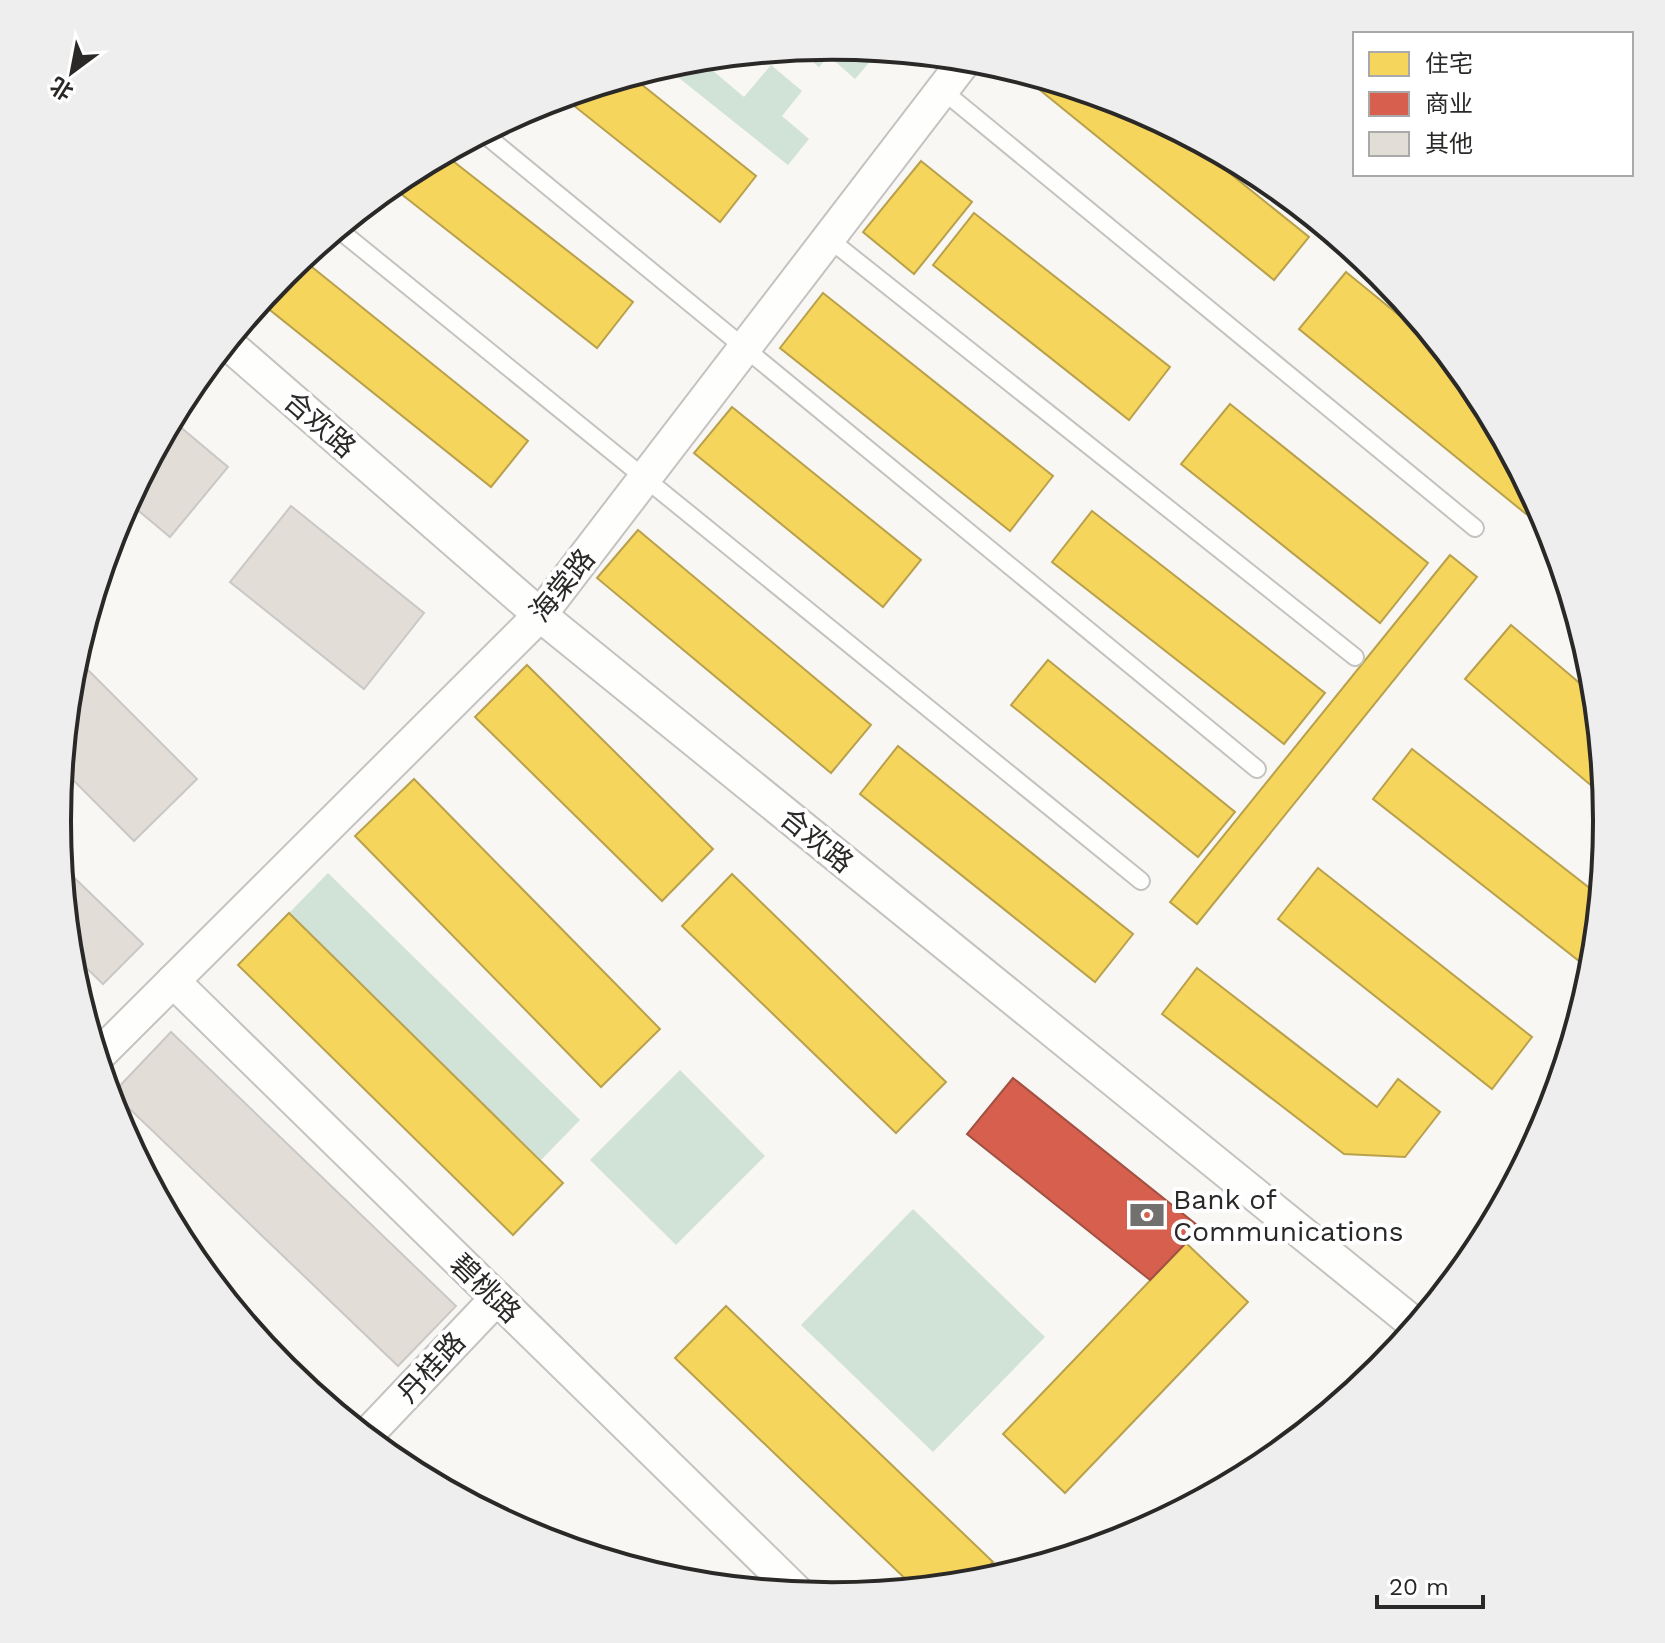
<svg xmlns="http://www.w3.org/2000/svg" width="1665" height="1643" viewBox="0 0 1665 1643" font-family="'Work Sans','Noto Sans SC',sans-serif">
<style>
.green{fill:#d1e2d6}
.homes{fill:#f6d55c;stroke:#b9a14c;stroke-width:2}
.shops{fill:#d6604d;stroke:#a25042;stroke-width:2}
.building{fill:#e3ddd7;stroke:#cac8c6;stroke-width:2}
.lines{fill:none;stroke-linecap:round;stroke-linejoin:round}
.service-casing{stroke:#c5c3c1;stroke-width:20}
.minor-casing{stroke:#c5c3c1;stroke-width:36}
.service{stroke:#fefefd;stroke-width:16}
.minor{stroke:#fefefd;stroke-width:32}
.labels{text-anchor:middle;stroke-width:8;stroke-linejoin:round;paint-order:stroke}
.street-label{font-size:28px;fill:#2a2927;stroke:#fff}
.poi-label{font-size:28px;fill:#2a2927;stroke:#fff;text-anchor:start}
.rim{fill:none;stroke:#2a2927;stroke-width:4}
</style>
<rect width="100%" height="100%" fill="#f9f7f4"/>
<!-- green -->
<g class="green">
<polygon points="833,46 879,51 855,79 829,56 819,67 798,49"/>
<polygon points="699,59 744,97 771,65 802,91 782,116 809,139 788,165 664,66"/>
<polygon points="328,873 580,1120 541,1160 289,913"/>
<polygon points="680,1070 765,1156 676,1245 590,1160"/>
<polygon points="913,1209 1045,1337 933,1452 801,1325"/>
</g>
<!-- homes -->
<g class="homes">
<polygon points="631,76 756,176 720,222 563,97"/>
<polygon points="1034,76 1130,105 1176,130 1309,237 1274,280 1030,82"/>
<polygon points="444,154 633,302 597,348 391,186 402,176"/>
<polygon points="921,161 972,202 914,274 863,232"/>
<polygon points="974,213 1170,367 1129,420 933,265"/>
<polygon points="302,259 528,441 491,487 260,302 284,273"/>
<polygon points="1346,272 1449,356 1478,391 1536,501 1526,514 1299,329"/>
<polygon points="823,293 1053,476 1010,531 780,348"/>
<polygon points="1230,404 1428,563 1380,623 1181,464"/>
<polygon points="732,407 921,560 883,607 694,453"/>
<polygon points="1092,511 1325,693 1284,744 1052,562"/>
<polygon points="638,530 871,725 831,773 597,578"/>
<polygon points="1450,555 1477,577 1197,924 1170,902"/>
<polygon points="1511,625 1596,697 1606,798 1465,679"/>
<polygon points="1048,660 1235,812 1198,857 1011,705"/>
<polygon points="527,665 713,849 662,901 475,717"/>
<polygon points="898,746 1133,934 1095,982 860,794"/>
<polygon points="1412,749 1601,897 1593,972 1373,799"/>
<polygon points="414,779 660,1029 601,1087 355,836"/>
<polygon points="1318,868 1532,1037 1492,1089 1278,919"/>
<polygon points="732,874 946,1082 896,1133 682,926"/>
<polygon points="289,913 563,1183 513,1235 238,965"/>
<polygon points="1197,968 1377,1107 1398,1079 1440,1112 1405,1157 1344,1154 1162,1014"/>
<polygon points="1186,1243 1248,1302 1065,1493 1003,1434"/>
<polygon points="726,1306 993,1562 971,1583 916,1589 675,1358"/>
</g>
<!-- shops -->
<polygon class="shops" points="1013,1078 1197,1225 1186,1243 1150,1280 967,1134"/>
<!-- building -->
<g class="building">
<polygon points="172,420 228,467 170,537 128,502"/>
<polygon points="291,506 424,613 364,689 230,582"/>
<polygon points="76,658 197,779 134,841 62,769 72,670"/>
<polygon points="61,865 143,944 103,984 70,952"/>
<polygon points="171,1032 456,1306 398,1366 113,1093"/>
</g>
<g class="lines">
<!-- service casing -->
<g class="service-casing">
<g id="service">
<polyline points="942,90 1475,528"/>
<polyline points="483,133 1257,769"/>
<polyline points="338,229 1141,881"/>
<polyline points="829,239 1355,657"/>
</g>
</g>
<!-- minor casing -->
<g class="minor-casing">
<g id="minor">
<polyline points="227,343 540,615 1417,1326"/>
<polyline points="173,981 799,1594"/>
<polyline points="97,1057 540,615 966,59"/>
<polyline points="365,1437 497,1298"/>
</g>
</g>
<!-- service -->
<use href="#service" class="service"/>
<!-- minor -->
<use href="#minor" class="minor"/>
</g>
<!-- icons -->
<defs>
<g id="bank-bare" transform="scale(2.76)"><path d="M-6-4H6V4H-6ZM0-2.3a2.3 2.3 0 1 0 0 4.6a2.3 2.3 0 1 0 0-4.6Z" fill="#72716f" stroke="#fff" stroke-width="2.5" paint-order="stroke"/></g>
</defs>
<g fill-rule="evenodd">
<use href="#bank-bare" x="1147" y="1215"/>
</g>
<g class="labels">
<!-- street labels -->
<g class="street-label">
<text transform="translate(320 424) rotate(41)" y="10">合欢路</text>
<text transform="translate(562 585) rotate(-51)" y="10">海棠路</text>
<text transform="translate(817 840) rotate(39)" y="10">合欢路</text>
<text transform="translate(486 1288) rotate(44)" y="10">碧桃路</text>
<text transform="translate(431 1367) rotate(-47)" y="10">丹桂路</text>
</g>
<!-- poi labels -->
<g class="poi-label">
<text x="1173" y="1209">Bank of<tspan x="1173" dy="32">Communications</tspan></text>
</g>
</g>
<!-- crop -->
<path d="M0 0H1665V1643H0ZM71 821a761 761 0 1 1 1522 0a761 761 0 1 1-1522 0Z" fill="#eee" fill-rule="evenodd"/>
<path class="rim" d="M71 821a761 761 0 1 1 1522 0a761 761 0 1 1-1522 0Z"/>
<!-- legend -->
<rect x="1353" y="32" width="280" height="144" fill="#ffffff" stroke="#aaa9a9" stroke-width="2"/>
<rect x="1369" y="52" width="40" height="24" fill="#f6d55c" stroke="#aaa9a9" stroke-width="2"/>
<text x="1425" y="72" font-size="24" fill="#2a2927">住宅</text>
<rect x="1369" y="92" width="40" height="24" fill="#d6604d" stroke="#aaa9a9" stroke-width="2"/>
<text x="1425" y="112" font-size="24" fill="#2a2927">商业</text>
<rect x="1369" y="132" width="40" height="24" fill="#e3ddd7" stroke="#aaa9a9" stroke-width="2"/>
<text x="1425" y="152" font-size="24" fill="#2a2927">其他</text>
<!-- north arrow -->
<g transform="translate(72 72) rotate(212)" stroke="#ffffff" stroke-width="6" paint-order="stroke">
<path d="M0-6L14 30L0 20L-14 30Z" fill="#2a2927"/>
<text y="-12" font-size="22" font-weight="bold" text-anchor="middle" fill="#2a2927">北</text>
</g>
<!-- scale -->
<path d="M1377 1595v12h106v-12" fill="none" stroke="#2a2927" stroke-width="4"/>
<text x="1389" y="1595" font-size="24" fill="#2a2927" stroke="#ffffff" stroke-width="6" paint-order="stroke">20 m</text>
</svg>
